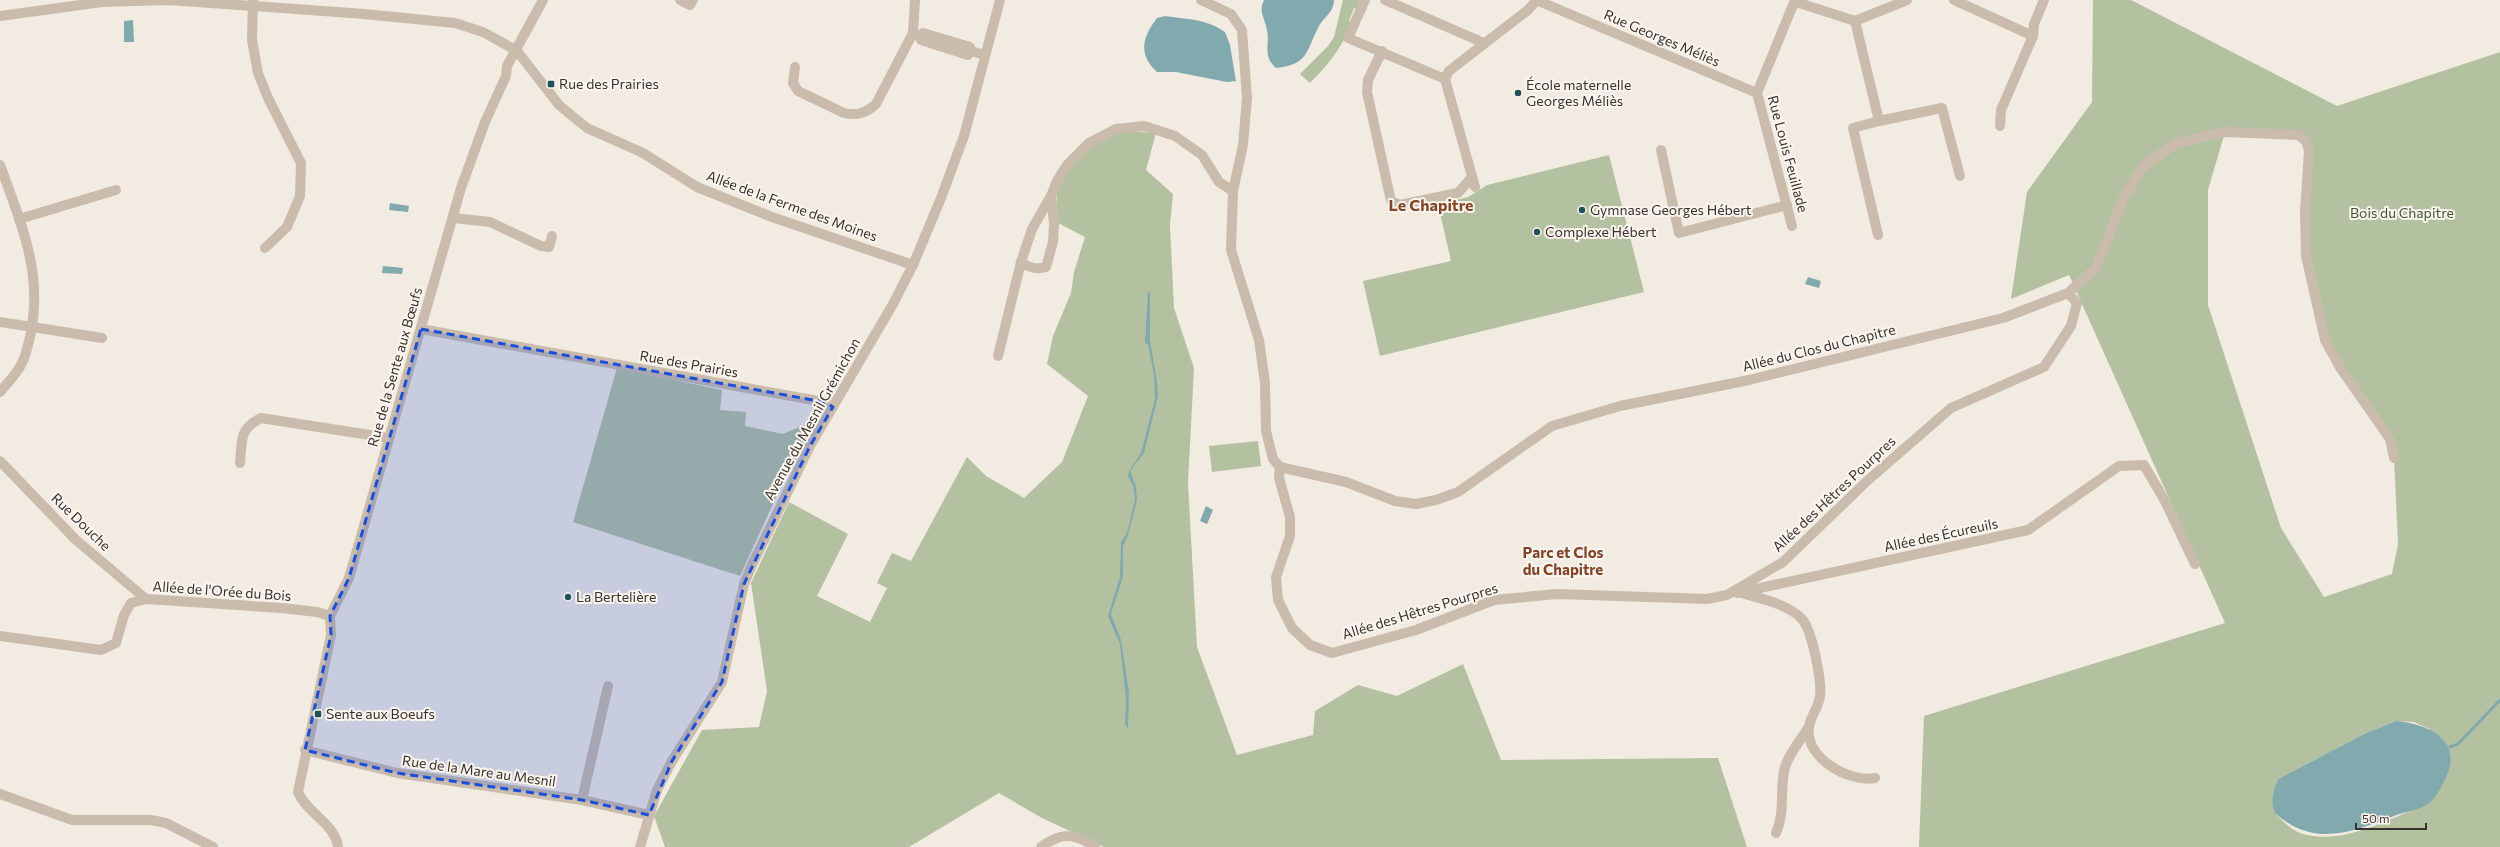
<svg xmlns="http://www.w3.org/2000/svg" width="2500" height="847" viewBox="0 0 2500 847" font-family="Commissioner,sans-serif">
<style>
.green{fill:#b4c1a1;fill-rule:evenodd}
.water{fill:#81a9ae}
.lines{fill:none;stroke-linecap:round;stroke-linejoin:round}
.stream{stroke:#81a9ae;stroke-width:3}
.minor{stroke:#cabcad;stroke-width:10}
.tertiary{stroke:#cabcad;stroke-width:10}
.marked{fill:#1d4ed8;fill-opacity:0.2;stroke:#1d4ed8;stroke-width:3;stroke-dasharray:8 5;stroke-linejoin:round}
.poi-dot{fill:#235158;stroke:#faf5ee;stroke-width:1.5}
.labels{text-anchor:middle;stroke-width:4;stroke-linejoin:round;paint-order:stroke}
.street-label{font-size:14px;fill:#39312b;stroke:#faf5ee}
.poi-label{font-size:14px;fill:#39312b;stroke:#faf5ee;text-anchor:start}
.park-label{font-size:14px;fill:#465630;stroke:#faf5ee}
.neighbourhood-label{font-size:15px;font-weight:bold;fill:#834529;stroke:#faf5ee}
.quarter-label{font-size:16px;font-weight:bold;fill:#834529;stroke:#faf5ee}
</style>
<rect width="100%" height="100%" fill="#f2ebe1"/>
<!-- green -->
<g class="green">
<path d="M1343 0H1360L1357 9 1354 8 1349 21 1353 22C1340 49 1331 62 1310 83L1300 74 1328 46 1334 37Z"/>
<path d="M2093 0H2131L2337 106 2500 52V847H1919L1924 716 2225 623 2069 275 2011 299 2027 192 2092 102ZM2225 132 2298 135 2309 151 2306 256 2325 340 2390 439 2394 458 2398 544 2392 574 2324 597 2281 528 2208 305V190ZM2396 721 2414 722 2429 729V803C2390 818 2342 847 2300 833 2290 829 2283 821 2276 814L2278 779 2366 733Z"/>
<path d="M1144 132 1156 133 1146 170 1173 194 1170 225 1174 308 1194 368 1188 483 1197 647 1237 755 1313 735 1315 711 1358 685 1397 696 1463 664 1501 760 1718 758 1747 847H1104L1042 818 999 793 909 847H665L654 816 702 730 759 727 767 691 751 583 789 502 848 534 817 596 870 622 887 588 877 583 892 553 911 561 967 457 986 476 1024 498 1062 462 1088 396 1047 364 1053 336 1071 293 1074 272 1085 237 1058 223C1058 213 1055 199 1058 189 1066 166 1095 139 1119 133 1126 131 1136 132 1144 132Z"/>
<polygon points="1609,155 1644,292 1380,356 1363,281 1451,261 1438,204 1468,197 1487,185"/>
<polygon points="617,368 722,390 720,410 746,412 745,426 783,434 816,420 776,497 740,576 573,522"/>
<polygon points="1258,441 1261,466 1212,472 1209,446"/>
</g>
<!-- water -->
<g class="water">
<path d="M1264 0H1334C1334 12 1324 17 1319 26 1306 50 1309 65 1276 68 1262 56 1270 44 1267 30 1265 18 1258 12 1264 0Z"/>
<path d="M1165 16C1185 19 1208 19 1225 32L1230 45 1236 81 1227 82 1176 72H1157C1138 54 1142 38 1157 18Z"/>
<polygon points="133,20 134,42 124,42 124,21"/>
<polygon points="390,203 409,206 408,212 389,210"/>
<polygon points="383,266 403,268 402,274 382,273"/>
<polygon points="1808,277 1821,281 1819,288 1805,284"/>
<polygon points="1148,291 1150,293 1150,341 1157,382 1158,396 1144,453 1130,471 1136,486 1137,500 1128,535 1123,546 1123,576 1111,614 1121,640 1129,692 1128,729 1125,724 1126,699 1120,644 1108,616 1120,577 1121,542 1127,533 1135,499 1133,485 1128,477 1129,471 1141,453 1155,399 1154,375 1148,344 1145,343"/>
<polygon points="1206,506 1213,510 1207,524 1200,521"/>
<path d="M2396 721C2430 724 2466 742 2444 781 2441 788 2435 799 2428 804 2419 810 2404 812 2394 816 2351 833 2314 847 2276 814 2269 804 2274 790 2278 779L2366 733Z"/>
</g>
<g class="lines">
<!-- stream -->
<polyline class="stream" points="2450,747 2458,744 2500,700"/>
<!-- minor -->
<g class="minor">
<polyline points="253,0 252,40 258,73 268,98 301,163 300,196 287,227 265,248"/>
<polyline points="680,0 690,5 693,0"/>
<polyline points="1201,0 1231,14 1242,30 1247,98 1243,145 1233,191 1231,250 1259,340 1265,383 1266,431 1273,459 1280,467 1279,478 1290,517 1290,536 1276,577 1278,600 1292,628 1310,645 1332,653 1416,630 1494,600 1557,594 1707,599 1727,595 1783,562 1867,481 1951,408 2044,367 2071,326 2077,303 2068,293"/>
<polyline points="1365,0 1348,38 1445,79"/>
<polyline points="1385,0 1484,43"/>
<polyline points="1536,0 1757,93"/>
<polyline points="1954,0 2033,36"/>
<polyline points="1796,2 1855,21 1907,0"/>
<polyline points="0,16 102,2 169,0 364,14 455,23 483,32 517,51 559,105 587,128 643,153 697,187 772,217 913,265"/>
<polyline points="1855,21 1879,121 1942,108 1960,176"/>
<polyline points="917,35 920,36 921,40 968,55 971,51"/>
<polyline points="920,36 923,33 970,47 971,51 985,55"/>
<polyline points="1382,51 1368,80 1367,92 1391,201 1400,205 1458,193 1472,177"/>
<path d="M795 67 793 83 798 91 844 113C857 116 866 113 876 104L913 33 915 0"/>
<polyline points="2000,126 2001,110 2033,36 2034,24 2044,0"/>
<polyline points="1661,150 1679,233 1787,205"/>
<path d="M0 165C21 223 44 274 30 337 28 345 26 355 22 363 17 374 7 383 0 392"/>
<polyline points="1475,187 1445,79 1449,71 1528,10 1536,1"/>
<polyline points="453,218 490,222 541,246 549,247 552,236"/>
<polyline points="19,219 116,190"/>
<polyline points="1792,226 1757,93 1795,0"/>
<polyline points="1878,235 1853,128 1879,121"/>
<polyline points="1021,262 1032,229 1051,196"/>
<polyline points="0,322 102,338"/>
<polyline points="421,329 824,402 833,407"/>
<path d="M998 356 1021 262C1029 268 1036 270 1046 267L1053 242 1054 224 1051 196 1057 181 1067 165 1089 143 1116 129 1144 126 1175 136 1202 155 1219 182 1233 191"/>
<polyline points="0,461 76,540 146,599"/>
<path d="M240 463C242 440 239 429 261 418L389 438"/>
<polyline points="1280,467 1346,482 1395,501 1416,504 1436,500 1458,492 1552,426 1620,406 1749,380 2003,318 2068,293 2096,268 2124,197 2144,165 2177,143 2224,132 2298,135 2306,141 2309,151 2305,211 2306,256 2325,340 2341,369 2390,439 2394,458"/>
<polyline points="1737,593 2028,530 2119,466 2144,465 2165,501 2195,564"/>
<path d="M1742 593C1761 599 1788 604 1802 619 1812 630 1822 681 1820 696 1819 707 1810 717 1809 727 1804 758 1850 783 1875 778"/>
<polyline points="0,636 101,650 116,643 124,615 131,603 146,599 282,608 317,612 330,616"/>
<polyline points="305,750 397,773 582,800 649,815"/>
<polyline points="0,794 72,820 151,820 166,823 213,847"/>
<polyline points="582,800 608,686"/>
<path d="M1776 833C1785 813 1780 793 1784 771 1787 756 1800 741 1808 728"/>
<path d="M338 847C335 823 307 814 298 792L331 635 330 616 349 578 461 188 485 122 506 76 507 66 543 0"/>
<path d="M1041 847C1062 832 1074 833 1095 847"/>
</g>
<!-- tertiary -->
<polyline class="tertiary" points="640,847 657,790 672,761 722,682 744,584 752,565 810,446 893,304 913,265 941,198 964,136 1000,0"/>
</g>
<!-- marked area -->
<path class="marked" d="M421 329 824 402 833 407 810 446 744 584 722 682 672 761 649 815 582 800 397 773 305 750 331 635 330 616 349 578Z"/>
<!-- markers -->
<g class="poi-dot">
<rect x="547" y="80" width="8" height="8" rx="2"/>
<circle cx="1518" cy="93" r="4"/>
<circle cx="1582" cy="210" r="4"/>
<circle cx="1537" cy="232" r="4"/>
<circle cx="568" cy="597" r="4"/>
<rect x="314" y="710" width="8" height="8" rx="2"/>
</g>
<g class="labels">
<!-- street labels -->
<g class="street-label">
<text transform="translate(1662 38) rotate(23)" y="5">Rue Georges Méliès</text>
<text transform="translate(1788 154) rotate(75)" y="5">Rue Louis Feuillade</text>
<text transform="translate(792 206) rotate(20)" y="5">Allée de la Ferme des Moines</text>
<text transform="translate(1819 348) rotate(-14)" y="5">Allée du Clos du Chapitre</text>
<text transform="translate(689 364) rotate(10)" y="5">Rue des Prairies</text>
<text transform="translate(395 367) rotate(-74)" y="5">Rue de la Sente aux Bœufs</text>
<text transform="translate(812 419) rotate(-61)" y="5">Avenue du Mesnil Grémichon</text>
<text transform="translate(1834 494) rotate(-43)" y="5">Allée des Hêtres Pourpres</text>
<text transform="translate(81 522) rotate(44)" y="5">Rue Douche</text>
<text transform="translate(1941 535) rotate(-12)" y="5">Allée des Écureuils</text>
<text transform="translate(222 591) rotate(4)" y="5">Allée de l'Orée du Bois</text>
<text transform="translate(1420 611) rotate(-17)" y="5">Allée des Hêtres Pourpres</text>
<text transform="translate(479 771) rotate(8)" y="5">Rue de la Mare au Mesnil</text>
</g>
<!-- poi labels -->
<g class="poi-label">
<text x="559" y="89">Rue des Prairies</text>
<text x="1526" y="90">École maternelle<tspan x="1526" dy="16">Georges Méliès</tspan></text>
<text x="1590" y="215">Gymnase Georges Hébert</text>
<text x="1545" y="237">Complexe Hébert</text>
<text x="576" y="602">La Bertelière</text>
<text x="326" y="719">Sente aux Boeufs</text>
</g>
<!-- park labels -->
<g class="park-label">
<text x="2402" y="218">Bois du Chapitre</text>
</g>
<!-- neighbourhood labels -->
<g class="neighbourhood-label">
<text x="1563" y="558">Parc et Clos<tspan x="1563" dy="17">du Chapitre</tspan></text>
</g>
<!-- quarter labels -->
<g class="quarter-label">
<text x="1431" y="211">Le Chapitre</text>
</g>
</g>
<!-- scale -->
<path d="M2356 823v6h70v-6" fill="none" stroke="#39312b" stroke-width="2"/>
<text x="2362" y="823" font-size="12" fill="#39312b" stroke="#faf5ee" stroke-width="3" paint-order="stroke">50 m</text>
</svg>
